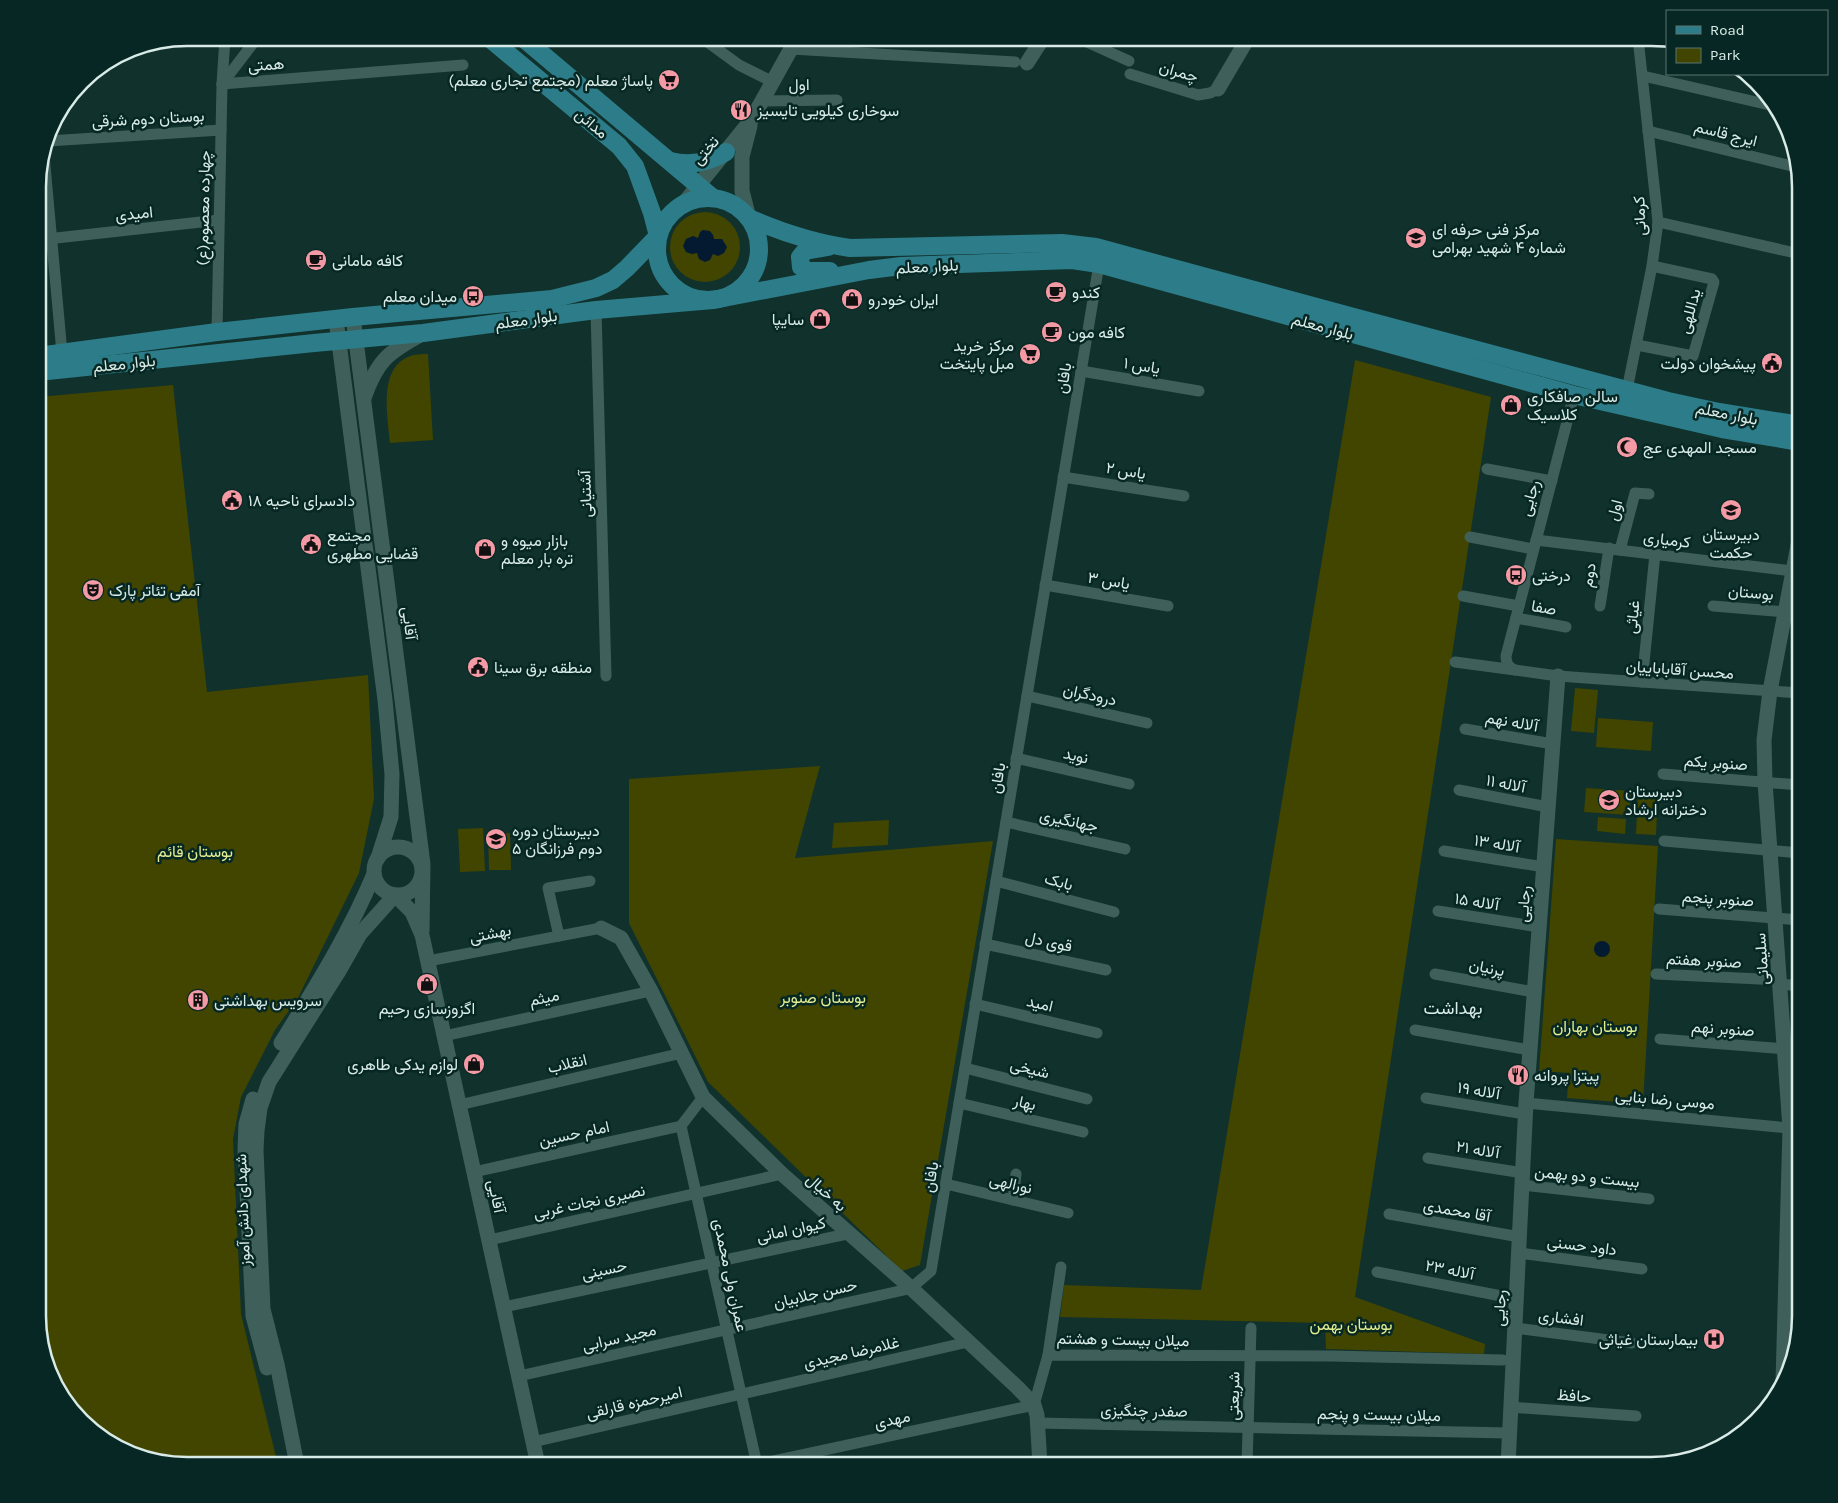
<svg xmlns="http://www.w3.org/2000/svg" width="1838" height="1503" viewBox="0 0 1838 1503" font-family="Karla,Vazirmatn,sans-serif">
<style>
.green{fill:#414500}
.water{fill:#041a30}
.lines{fill:none;stroke-linecap:round;stroke-linejoin:round}
.street{stroke:#3f605a;stroke-width:11}
.secondary{stroke:#3f605a;stroke-width:15}
.primary{stroke:#2c7d89;stroke-width:18}
.labels{text-anchor:middle;stroke-width:5;stroke-linejoin:round;paint-order:stroke}
.street-label{font-size:16px;fill:#d9ebe7;stroke:#062723}
.poi-label{font-size:16px;fill:#d9ebe7;stroke:#062723;text-anchor:start}
.park-label{font-size:16px;fill:#e3ed91;stroke:#062723}
.neighbourhood-label{font-size:18px;fill:#d9ebe7;stroke:#062723}
.rim{fill:none;stroke:#d9ebe7;stroke-width:2.5}
</style>
<rect width="100%" height="100%" fill="#11312c"/>
<!-- green -->
<g class="green">
<circle cx="705" cy="247" r="35"/>
<path d="M428 354 433 440 390 443C388 417 378 370 408 357 414 354 422 354 428 354Z"/>
<polygon points="1355,360 1491,397 1355,1297 1485,1344 1484,1354 1326,1349 1325,1323 1060,1317 1064,1285 1201,1290"/>
<polygon points="173,385 207,692 368,675 374,799 359,873 298,998 275,1030 241,1097 233,1139 241,1314 278,1465 187,1465 139,1457 89,1429 53,1382 38,1325 38,397"/>
<polygon points="1575,688 1598,690 1594,733 1571,731"/>
<polygon points="1598,718 1653,722 1651,751 1596,747"/>
<polygon points="820,766 795,858 993,841 920,1265 902,1271 708,1082 629,923 629,779"/>
<polygon points="1586,788 1631,791 1629,815 1584,812"/>
<polygon points="1638,790 1658,791 1656,835 1636,834"/>
<polygon points="1598,817 1626,819 1625,834 1597,831"/>
<polygon points="889,820 888,845 832,848 834,823"/>
<polygon points="483,828 485,871 460,872 458,829"/>
<polygon points="510,833 511,870 489,870 488,834"/>
<polygon points="1556,839 1658,846 1643,1104 1567,1098 1569,1073 1539,1071"/>
</g>
<!-- water -->
<g class="water">
<polygon points="703,230 710,231 713,235 714,239 722,239 727,247 724,253 718,256 713,254 710,260 705,262 699,259 697,253 692,254 686,252 683,246 686,239 693,236 698,238 700,232"/>
<circle cx="1602" cy="949" r="8"/>
</g>
<g class="lines">
<!-- street -->
<g class="street">
<polyline points="702,38 739,65 773,82"/>
<polyline points="1078,38 1129,61"/>
<polyline points="791,49 1015,62"/>
<polyline points="1130,74 1198,95 1210,93 1218,89"/>
<polyline points="1643,76 1774,106"/>
<polyline points="222,84 463,65"/>
<polyline points="222,84 257,38"/>
<polyline points="762,101 837,100"/>
<polyline points="1648,131 1796,167"/>
<polyline points="48,141 221,130"/>
<polyline points="44,155 62,353"/>
<polyline points="1658,222 1800,254"/>
<polyline points="38,240 219,220"/>
<polyline points="596,310 606,676"/>
<polyline points="217,332 222,84 225,38"/>
<polyline points="1637,345 1693,356 1714,282 1712,279 1652,266"/>
<polyline points="1081,371 1199,391"/>
<polyline points="1627,390 1652,266 1658,222 1638,38"/>
<path d="M1574 395 1506 656C1506 663 1508 667 1515 670L1558 676 1642 682 1800 693"/>
<polyline points="1487,469 1552,481"/>
<polyline points="1063,477 1184,496"/>
<polyline points="1470,537 1533,549"/>
<polyline points="1536,540 1793,571"/>
<polyline points="1620,550 1635,493 1649,494"/>
<polyline points="1045,585 1168,606"/>
<polyline points="1463,596 1519,606"/>
<polyline points="1600,606 1609,548"/>
<polyline points="1713,606 1786,612"/>
<polyline points="1787,608 1800,609"/>
<polyline points="1516,618 1566,627"/>
<polyline points="1455,662 1515,670"/>
<polyline points="1642,682 1655,554"/>
<polyline points="1027,696 1147,723"/>
<polyline points="1465,729 1553,744"/>
<polyline points="1016,758 1129,784"/>
<polyline points="1663,774 1800,785"/>
<polyline points="1459,790 1548,807"/>
<polyline points="1006,822 1125,849"/>
<polyline points="1664,841 1800,853"/>
<polyline points="1444,851 1544,867"/>
<polyline points="996,881 1114,912"/>
<polyline points="1659,909 1800,920"/>
<polyline points="1438,911 1539,927"/>
<polyline points="559,936 548,888 590,881"/>
<polyline points="985,944 1106,970"/>
<polyline points="428,961 601,928"/>
<polyline points="1435,974 1534,992"/>
<polyline points="1656,974 1780,980"/>
<polyline points="1780,984 1800,986"/>
<polyline points="975,1004 1097,1033"/>
<polyline points="1415,1030 1530,1050"/>
<polyline points="444,1036 651,991"/>
<polyline points="1660,1039 1800,1050"/>
<polyline points="965,1068 1087,1099"/>
<polyline points="703,1097 681,1126 757,1465"/>
<polyline points="1426,1098 1525,1114"/>
<polyline points="959,1103 1083,1132"/>
<polyline points="1526,1103 1800,1129"/>
<polyline points="459,1105 682,1053"/>
<polyline points="1428,1158 1523,1173"/>
<polyline points="474,1172 681,1126"/>
<polyline points="946,1184 1068,1213"/>
<polyline points="1522,1185 1649,1199"/>
<polyline points="1013,1200 1016,1174"/>
<polyline points="1389,1214 1520,1237"/>
<polyline points="1789,1216 1800,1217"/>
<polyline points="489,1240 782,1174"/>
<polyline points="1519,1253 1642,1269"/>
<polyline points="1377,1272 1517,1299"/>
<polyline points="504,1307 847,1234"/>
<polyline points="1786,1316 1800,1317"/>
<polyline points="1515,1328 1632,1343"/>
<polyline points="1048,1355 1061,1267"/>
<polyline points="519,1376 904,1290 911,1288 931,1271 1099,264"/>
<polyline points="1510,1407 1636,1416"/>
<polyline points="1038,1423 1508,1433"/>
<polyline points="533,1442 968,1342"/>
<polyline points="754,1465 1034,1405 1048,1355 1331,1356 1503,1360"/>
<polyline points="1247,1465 1251,1328"/>
</g>
<!-- secondary -->
<g class="secondary">
<polyline points="1027,63 1043,38"/>
<polyline points="1218,89 1248,38"/>
<polyline points="684,203 752,119 797,38"/>
<polyline points="749,218 742,191 742,157 750,126"/>
<polyline points="353,317 423,864 422,931"/>
<polyline points="336,319 385,700 392,774 391,817 378,858"/>
<path d="M364 398C377 361 388 352 422 334"/>
<circle cx="398" cy="871" r="24"/>
<polyline points="601,928 621,938 651,991 703,1097 782,1174 911,1288 1018,1388 1034,1405 1037,1415 1040,1465"/>
<path d="M281 1043C315 988 349 934 374 874"/>
<polyline points="253,1099 246,1124 245,1149 253,1316 267,1368"/>
<polyline points="1783,1382 1790,1128 1765,782 1764,740 1770,691 1800,535"/>
<polyline points="297,1465 277,1364 263,1309 256,1150 257,1131 260,1108 269,1082 339,971 360,934 395,895 412,912 422,935 538,1465"/>
<polyline points="1508,1465 1526,1103 1558,676"/>
</g>
<!-- primary -->
<g class="primary">
<polyline points="523,38 713,198"/>
<path d="M670 161C690 166 708 163 726 152"/>
<circle cx="708" cy="249" r="51"/>
<path d="M749 218C781 232 814 243 850 248L1062 243 1096 247 1346 315 1668 401 1719 412 1800 425"/>
<polyline points="828,247 805,251 800,257 801,267 808,271 830,271"/>
<polyline points="38,356 217,332 353,317 552,299 596,288 613,280 627,268 658,236 652,213 635,166 619,146 489,38"/>
<polyline points="38,372 314,343 423,333 596,310 713,300 869,270 901,266 1072,260 1099,264 1574,395 1722,429 1800,442"/>
</g>
</g>
<!-- icons -->
<defs>
<g id="supermarket-disc" transform="scale(1.125)"><circle r="9.5" fill="#f49aa5" stroke="#062723"/><path d="M-6-5.5h2.5l.6 2H6L4.5 2H-2.5L-4.4-4H-6ZM-1.5 3.2a1.3 1.3 0 1 0 .1 0ZM3 3.2a1.3 1.3 0 1 0 .1 0Z" fill="#111"/></g>
<g id="restaurant-disc" transform="scale(1.125)"><circle r="9.5" fill="#f49aa5" stroke="#062723"/><path d="M-5-6h1v4h1v-4h1v4h1v-4h1v5L-1.5 .5V6h-2V.5L-5-1ZM5-6V6H3V1.5H1.5Q1.5-4 5-6Z" fill="#111"/></g>
<g id="school-disc" transform="scale(1.125)"><circle r="9.5" fill="#f49aa5" stroke="#062723"/><path d="M0-5L7-2L0 1L-7-2ZM-4 1L0 2.5L4 1V4Q0 6-4 4Z" fill="#111"/></g>
<g id="cafe-disc" transform="scale(1.125)"><circle r="9.5" fill="#f49aa5" stroke="#062723"/><path d="M-5.5-4.5H6V0H3Q3 3.5 0 3.5H-2.5Q-5.5 3.5-5.5 0ZM3-3.2v2h1.7v-2ZM-6 4.5H4V6H-6Z" fill="#111"/></g>
<g id="bus-disc" transform="scale(1.125)"><circle r="9.5" fill="#f49aa5" stroke="#062723"/><path d="M-5-6H5V4H4V6H2V4H-2V6H-4V4H-5ZM-3.5-4V0h7V-4ZM-3.5 1.2v1.5H-2V1.2ZM2 1.2v1.5H3.5V1.2Z" fill="#111"/></g>
<g id="shop-disc" transform="scale(1.125)"><circle r="9.5" fill="#f49aa5" stroke="#062723"/><path d="M-5-2.5h2.3a2.7 3.5 0 0 1 5.4 0H5L5.5 6h-11ZM-1.5-2.5h3a1.5 2.3 0 0 0-3 0Z" fill="#111"/></g>
<g id="civic-disc" transform="scale(1.125)"><circle r="9.5" fill="#f49aa5" stroke="#062723"/><path d="M-.6-6.5H3V-4.5H.6V-3L4-1V1h2V6H-6V1h2V-1L-.6-3ZM-1.2 2.5V6h2.4V2.5Z" fill="#111"/></g>
<g id="mosque-disc" transform="scale(1.125)"><circle r="9.5" fill="#f49aa5" stroke="#062723"/><path d="M3.5-4.9A6 6 0 1 0 3.5 4.9A5 5 0 1 1 3.5-4.9Z" fill="#111"/></g>
<g id="theatre-disc" transform="scale(1.125)"><circle r="9.5" fill="#f49aa5" stroke="#062723"/><path d="M-5-5.5Q0-4 5-5.5V0Q5 5 0 6Q-5 5-5 0ZM-3.3-2.5H-1v1.5H-3.3ZM1-2.5H3.3v1.5H1ZM-2.8 1Q0 5.5 2.8 1Z" fill="#111"/></g>
<g id="building-disc" transform="scale(1.125)"><circle r="9.5" fill="#f49aa5" stroke="#062723"/><path d="M-4-6H4V6H1V3H-1V6H-4ZM-2.5-4.3h1.7v1.8h-1.7ZM.8-4.3h1.7v1.8H.8ZM-2.5-1h1.7V.8h-1.7ZM.8-1h1.7V.8H.8Z" fill="#111"/></g>
<g id="hospital-disc" transform="scale(1.125)"><circle r="9.5" fill="#f49aa5" stroke="#062723"/><path d="M-5-5h3v3.5h4V-5h3V5h-3V1.5h-4V5h-3Z" fill="#111"/></g>
</defs>
<g fill-rule="evenodd">
<use href="#supermarket-disc" x="669" y="80"/>
<use href="#restaurant-disc" x="741" y="110"/>
<use href="#school-disc" x="1416" y="238"/>
<use href="#cafe-disc" x="316" y="260"/>
<use href="#cafe-disc" x="1056" y="292"/>
<use href="#bus-disc" x="473" y="296"/>
<use href="#shop-disc" x="852" y="299"/>
<use href="#shop-disc" x="820" y="319"/>
<use href="#cafe-disc" x="1052" y="332"/>
<use href="#supermarket-disc" x="1030" y="354"/>
<use href="#civic-disc" x="1772" y="363"/>
<use href="#shop-disc" x="1511" y="405"/>
<use href="#mosque-disc" x="1627" y="447"/>
<use href="#civic-disc" x="232" y="500"/>
<use href="#school-disc" x="1731" y="510"/>
<use href="#civic-disc" x="311" y="544"/>
<use href="#shop-disc" x="485" y="549"/>
<use href="#bus-disc" x="1516" y="575"/>
<use href="#theatre-disc" x="93" y="590"/>
<use href="#civic-disc" x="478" y="667"/>
<use href="#school-disc" x="1609" y="800"/>
<use href="#school-disc" x="496" y="839"/>
<use href="#shop-disc" x="427" y="984"/>
<use href="#building-disc" x="198" y="1000"/>
<use href="#shop-disc" x="474" y="1064"/>
<use href="#restaurant-disc" x="1518" y="1075"/>
<use href="#hospital-disc" x="1714" y="1339"/>
</g>
<g class="labels">
<!-- street labels -->
<g class="street-label">
<text transform="translate(266 64) rotate(-4)" y="6">همتی</text>
<text transform="translate(1179 71) rotate(16)" y="6">چمران</text>
<text transform="translate(799 84) rotate(-1)" y="6">اول</text>
<text transform="translate(148 118) rotate(-3)" y="6">بوستان دوم شرقی</text>
<text transform="translate(592 123) rotate(40)" y="6">مدائن</text>
<text transform="translate(1726 133) rotate(14)" y="6">ایرج قاسم</text>
<text transform="translate(705 150) rotate(-50)" y="6">تختی</text>
<text transform="translate(203 208) rotate(-89)" y="6">چهارده معصوم(ع)</text>
<text transform="translate(134 213) rotate(-6)" y="6">امیدی</text>
<text transform="translate(1639 216) rotate(-92)" y="6">کرمانی</text>
<text transform="translate(927 266) rotate(-3)" y="6">بلوار معلم</text>
<text transform="translate(1689 311) rotate(-75)" y="6">یداللهی</text>
<text transform="translate(526 319) rotate(-8)" y="6">بلوار معلم</text>
<text transform="translate(1323 326) rotate(15)" y="6">بلوار معلم</text>
<text transform="translate(124 363) rotate(-6)" y="6">بلوار معلم</text>
<text transform="translate(1142 365) rotate(9)" y="6">یاس ۱</text>
<text transform="translate(1063 378) rotate(-81)" y="6">بافان</text>
<text transform="translate(1727 413) rotate(11)" y="6">بلوار معلم</text>
<text transform="translate(1126 470) rotate(9)" y="6">یاس ۲</text>
<text transform="translate(585 494) rotate(-92)" y="6">آشتیانی</text>
<text transform="translate(1529 498) rotate(-75)" y="6">رجایی</text>
<text transform="translate(1614 510) rotate(-75)" y="6">اول</text>
<text transform="translate(1667 539) rotate(7)" y="6">کرمیاری</text>
<text transform="translate(1588 575) rotate(-81)" y="6">دوم</text>
<text transform="translate(1109 580) rotate(9)" y="6">یاس ۳</text>
<text transform="translate(1751 592) rotate(5)" y="6">بوستان</text>
<text transform="translate(1544 607) rotate(10)" y="6">صفا</text>
<text transform="translate(1632 617) rotate(-84)" y="6">غیاثی</text>
<text transform="translate(410 623) rotate(83)" y="6">آقایی</text>
<text transform="translate(1680 669) rotate(4)" y="6">محسن آقاباباییان</text>
<text transform="translate(1090 694) rotate(12)" y="6">درودگران</text>
<text transform="translate(1512 721) rotate(10)" y="6">آلاله نهم</text>
<text transform="translate(1076 755) rotate(13)" y="6">نوید</text>
<text transform="translate(1716 762) rotate(4)" y="6">صنوبر یکم</text>
<text transform="translate(997 778) rotate(-81)" y="6">بافان</text>
<text transform="translate(1506 783) rotate(11)" y="6">آلاله ۱۱</text>
<text transform="translate(1069 820) rotate(12)" y="6">جهانگیری</text>
<text transform="translate(1497 843) rotate(9)" y="6">آلاله ۱۳</text>
<text transform="translate(1059 881) rotate(15)" y="6">بابک</text>
<text transform="translate(1718 898) rotate(4)" y="6">صنوبر پنجم</text>
<text transform="translate(1477 901) rotate(9)" y="6">آلاله ۱۵</text>
<text transform="translate(1523 904) rotate(-86)" y="6">رجایی</text>
<text transform="translate(490 933) rotate(-11)" y="6">بهشتی</text>
<text transform="translate(1049 941) rotate(12)" y="6">قوی دل</text>
<text transform="translate(1761 959) rotate(-94)" y="6">سلیمانی</text>
<text transform="translate(1704 960) rotate(3)" y="6">صنوبر هفتم</text>
<text transform="translate(1487 967) rotate(11)" y="6">پرنیان</text>
<text transform="translate(544 997) rotate(-12)" y="6">میثم</text>
<text transform="translate(1040 1003) rotate(13)" y="6">امید</text>
<text transform="translate(1723 1028) rotate(4)" y="6">صنوبر نهم</text>
<text transform="translate(567 1063) rotate(-13)" y="6">انقلاب</text>
<text transform="translate(1030 1068) rotate(14)" y="6">شیخی</text>
<text transform="translate(1479 1090) rotate(9)" y="6">آلاله ۱۹</text>
<text transform="translate(1665 1099) rotate(5)" y="6">موسی رضا بنایی</text>
<text transform="translate(1025 1102) rotate(13)" y="6">بهار</text>
<text transform="translate(574 1133) rotate(-12)" y="6">امام حسین</text>
<text transform="translate(1478 1149) rotate(9)" y="6">آلاله ۲۱</text>
<text transform="translate(1587 1176) rotate(6)" y="6">بیست و دو بهمن</text>
<text transform="translate(930 1177) rotate(-81)" y="6">بافان</text>
<text transform="translate(1011 1183) rotate(13)" y="6">نورالهی</text>
<text transform="translate(827 1192) rotate(42)" y="6">به خیال</text>
<text transform="translate(497 1196) rotate(78)" y="6">آقایی</text>
<text transform="translate(589 1201) rotate(-12)" y="6">نصیری نجات غربی</text>
<text transform="translate(242 1210) rotate(-92)" y="6">شهدای دانش آموز</text>
<text transform="translate(1457 1210) rotate(10)" y="6">آقا محمدی</text>
<text transform="translate(791 1229) rotate(-12)" y="6">کیوان امانی</text>
<text transform="translate(1582 1245) rotate(7)" y="6">داود حسنی</text>
<text transform="translate(604 1269) rotate(-12)" y="6">حسینی</text>
<text transform="translate(1450 1269) rotate(11)" y="6">آلاله ۲۳</text>
<text transform="translate(731 1275) rotate(78)" y="6">عمران ولی محمدی</text>
<text transform="translate(815 1293) rotate(-13)" y="6">حسن جلابیان</text>
<text transform="translate(1499 1308) rotate(-87)" y="6">رجایی</text>
<text transform="translate(1561 1317) rotate(7)" y="6">افشاری</text>
<text transform="translate(619 1337) rotate(-13)" y="6">مجید سرابی</text>
<text transform="translate(1123 1339) rotate(1)" y="6">میلان بیست و هشتم</text>
<text transform="translate(851 1352) rotate(-13)" y="6">غلامرضا مجیدی</text>
<text transform="translate(1574 1395) rotate(4)" y="6">حافظ</text>
<text transform="translate(1233 1396) rotate(-89)" y="6">شریعتی</text>
<text transform="translate(634 1402) rotate(-13)" y="6">امیرحمزه قارلقی</text>
<text transform="translate(1144 1410) rotate(1)" y="6">صفدر چنگیزی</text>
<text transform="translate(1379 1414) rotate(1)" y="6">میلان بیست و پنجم</text>
<text transform="translate(892 1419) rotate(-12)" y="6">مهدی</text>
</g>
<!-- poi labels -->
<g class="poi-label">
<text x="653" y="86" text-anchor="end">پاساژ معلم (مجتمع تجاری معلم)</text>
<text x="757" y="116">سوخاری کیلویی تایسیز</text>
<text x="1432" y="235">مرکز فنی حرفه ای<tspan x="1432" dy="18">شماره ۴ شهید بهرامی</tspan></text>
<text x="332" y="266">کافه مامانی</text>
<text x="1072" y="298">کندو</text>
<text x="457" y="302" text-anchor="end">میدان معلم</text>
<text x="868" y="305">ایران خودرو</text>
<text x="804" y="325" text-anchor="end">سایپا</text>
<text x="1068" y="338">کافه مون</text>
<text x="1014" y="351" text-anchor="end">مرکز خرید<tspan x="1014" dy="18">مبل پایتخت</tspan></text>
<text x="1756" y="369" text-anchor="end">پیشخوان دولت</text>
<text x="1527" y="402">سالن صافکاری<tspan x="1527" dy="18">کلاسیک</tspan></text>
<text x="1643" y="453">مسجد المهدی عج</text>
<text x="248" y="506">دادسرای ناحیه ۱۸</text>
<text x="1731" y="540" text-anchor="middle">دبیرستان<tspan x="1731" dy="18">حکمت</tspan></text>
<text x="327" y="541">مجتمع<tspan x="327" dy="18">قضایی مطهری</tspan></text>
<text x="501" y="546">بازار میوه و<tspan x="501" dy="18">تره بار معلم</tspan></text>
<text x="1532" y="581">درختی</text>
<text x="109" y="596">آمفی تئاتر پارک</text>
<text x="494" y="673">منطقه برق سینا</text>
<text x="1625" y="797">دبیرستان<tspan x="1625" dy="18">دخترانه ارشاد</tspan></text>
<text x="512" y="836">دبیرستان دوره<tspan x="512" dy="18">دوم فرزانگان ۵</tspan></text>
<text x="214" y="1006">سرویس بهداشتی</text>
<text x="427" y="1014" text-anchor="middle">اگزوزسازی رحیم</text>
<text x="458" y="1070" text-anchor="end">لوازم یدکی طاهری</text>
<text x="1534" y="1081">پیتزا پروانه</text>
<text x="1698" y="1345" text-anchor="end">بیمارستان غیاثی</text>
</g>
<!-- park labels -->
<g class="park-label">
<text x="195" y="857">بوستان قائم</text>
<text x="823" y="1003">بوستان صنوبر</text>
<text x="1595" y="1032">بوستان بهاران</text>
<text x="1351" y="1330">بوستان بهمن</text>
</g>
<!-- neighbourhood labels -->
<g class="neighbourhood-label">
<text x="1453" y="1014">بهداشت</text>
</g>
</g>
<!-- crop -->
<path d="M0 0H1838V1503H0ZM187 46H1651A141 141 0 0 1 1792 187V1316A141 141 0 0 1 1651 1457H187A141 141 0 0 1 46 1316V187A141 141 0 0 1 187 46Z" fill="#062723" fill-rule="evenodd"/>
<path class="rim" d="M187 46H1651A141 141 0 0 1 1792 187V1316A141 141 0 0 1 1651 1457H187A141 141 0 0 1 46 1316V187A141 141 0 0 1 187 46Z"/>
<!-- legend -->
<rect x="1666" y="10" width="162" height="65" fill="#062723" stroke="#5a7571"/>
<rect x="1676" y="26" width="25" height="8" fill="#2c7d89" stroke="#5a7571"/>
<text x="1710" y="35" font-size="15" fill="#d9ebe7">Road</text>
<rect x="1676" y="48" width="25" height="15" fill="#414500" stroke="#5a7571"/>
<text x="1710" y="60" font-size="15" fill="#d9ebe7">Park</text>
</svg>
